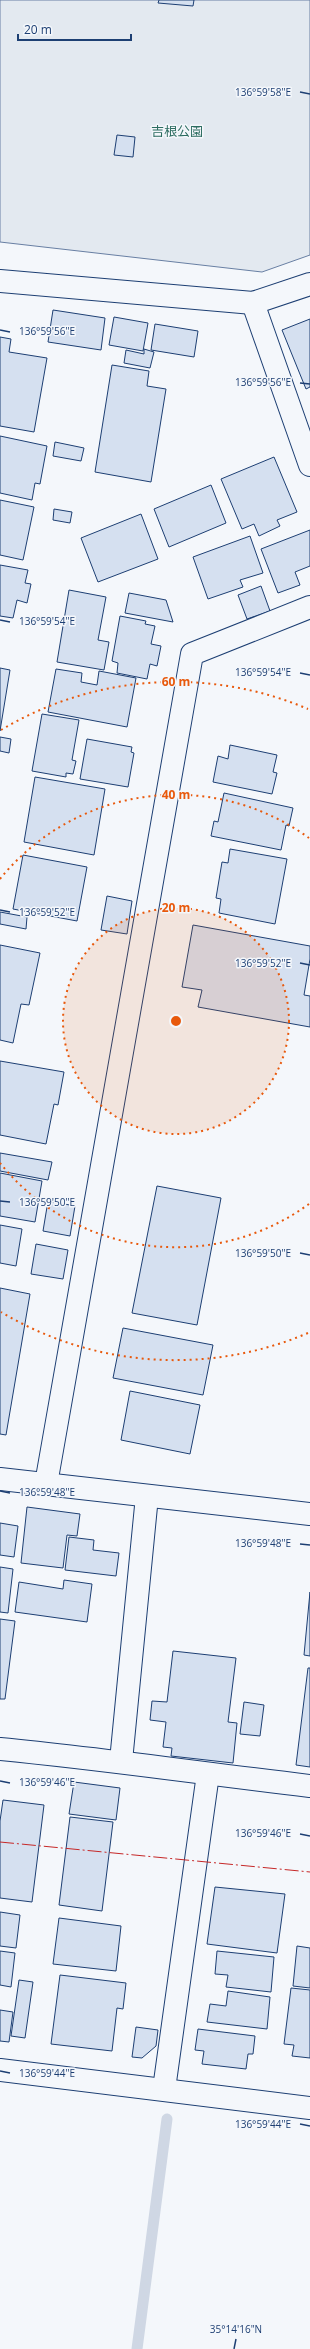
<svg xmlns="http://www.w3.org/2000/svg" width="310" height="2349" viewBox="0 0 310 2349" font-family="'Open Sans','Noto Sans JP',sans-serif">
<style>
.green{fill:#e3e9f0;stroke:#687fa3}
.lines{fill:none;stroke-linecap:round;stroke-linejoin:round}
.stream{stroke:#cfd7e4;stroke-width:11}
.building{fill:#d5e0f0;stroke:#1d3f73}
.street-casing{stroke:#1d3f73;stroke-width:24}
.secondary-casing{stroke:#1d3f73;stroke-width:24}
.street{stroke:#f4f7fb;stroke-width:22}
.secondary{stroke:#f4f7fb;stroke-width:22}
.power{stroke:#c62828;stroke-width:1;stroke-dasharray:14 3 2 3;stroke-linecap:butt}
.ticks{fill:none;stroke:#1d3f73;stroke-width:1.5}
.ring{fill:none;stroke:#e8590c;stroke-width:2;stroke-dasharray:2 4}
.labels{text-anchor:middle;stroke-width:3;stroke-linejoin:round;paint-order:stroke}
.park-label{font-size:13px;fill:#2c6c60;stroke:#f4f7fb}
.ticks-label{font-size:10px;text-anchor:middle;fill:#1d3f73;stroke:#f4f7fb;stroke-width:3;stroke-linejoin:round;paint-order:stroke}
.centre{fill:#e8590c;stroke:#f4f7fb;stroke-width:2}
.ring-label{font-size:12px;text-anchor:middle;font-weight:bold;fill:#e8590c;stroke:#f4f7fb;stroke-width:3;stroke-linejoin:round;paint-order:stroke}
</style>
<rect width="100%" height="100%" fill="#f4f7fb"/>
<!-- green -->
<polygon class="green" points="0,0 310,0 310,255 262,272 0,242"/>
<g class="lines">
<!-- stream -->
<polyline class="stream" points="137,2349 167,2119"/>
</g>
<!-- building -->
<g class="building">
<polygon points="159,0 194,0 193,6 158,3"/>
<polygon points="117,135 135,137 133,157 114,155"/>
<polygon points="53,310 105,318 101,350 48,342"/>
<polygon points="114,317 148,323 143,351 109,345"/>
<polygon points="310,319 310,387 306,389 282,330"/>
<polygon points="155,324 198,331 194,357 151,350"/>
<polygon points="0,337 11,339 9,352 47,358 34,432 0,426"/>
<polygon points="144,349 154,352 150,368 124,363 126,350 144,354"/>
<polygon points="112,365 149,371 147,386 166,389 151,482 95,472"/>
<polygon points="0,436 47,446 40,484 35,483 32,500 0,493"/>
<polygon points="55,442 84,448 81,461 53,456"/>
<polygon points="274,457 297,512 277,520 280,526 259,536 254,524 242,529 221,479"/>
<polygon points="211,485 226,523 169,547 154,509"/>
<polygon points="0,500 34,507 23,560 0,555"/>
<polygon points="54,509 72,512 70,523 53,520"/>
<polygon points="141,514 158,559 98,582 81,538"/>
<polygon points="310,530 310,566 295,572 300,585 278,593 261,549"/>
<polygon points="250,536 263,573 240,580 243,587 208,599 193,557"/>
<polygon points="0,565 28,570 25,583 31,584 27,603 17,600 13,618 0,616"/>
<polygon points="261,586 270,611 247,619 238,595"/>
<polygon points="69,590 106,597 98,640 109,642 104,670 57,662"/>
<polygon points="129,593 166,600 173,622 125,613"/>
<polygon points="120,616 146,621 145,624 155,626 151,644 161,646 157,666 150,664 147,679 117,673 118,663 112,661"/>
<polygon points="0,668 10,670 0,731"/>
<polygon points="56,669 82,673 81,682 97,685 99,671 136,678 127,727 48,712"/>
<polygon points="42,714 79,720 72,760 76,761 73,774 66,773 66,777 32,771"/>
<polygon points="0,737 11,739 9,753 0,751"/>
<polygon points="87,739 132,747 131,752 134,753 128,787 80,779"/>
<polygon points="230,745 277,755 273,772 277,773 272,794 213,782 218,756 228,759"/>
<polygon points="35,777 105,789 94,855 24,842"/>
<polygon points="224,793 293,808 289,826 286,825 281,850 211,836 214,821 218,822"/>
<polygon points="230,849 287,859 275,924 219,913 221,899 216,898 222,862 228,863"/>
<polygon points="23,855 87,867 77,921 13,909"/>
<polygon points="107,896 132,901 127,934 101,930"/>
<polygon points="0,912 27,917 26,929 0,924"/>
<polygon points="193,925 310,946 310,959 304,995 310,996 310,1027 198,1007 202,990 182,987"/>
<polygon points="0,945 40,953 29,1005 21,1004 13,1043 0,1040"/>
<polygon points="0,1061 64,1072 58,1105 54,1104 46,1144 0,1135"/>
<polygon points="0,1153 52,1162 48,1180 0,1171"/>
<polygon points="0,1173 42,1181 35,1222 0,1216"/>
<polygon points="157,1186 221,1198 197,1325 132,1313"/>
<polygon points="48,1201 75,1206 70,1236 43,1231"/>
<polygon points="0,1225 22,1229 16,1266 0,1263"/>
<polygon points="36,1244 68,1250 63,1279 31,1274"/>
<polygon points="0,1288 30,1294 6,1435 0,1434"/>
<polygon points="123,1328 213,1345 203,1395 113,1378"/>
<polygon points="130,1391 200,1405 190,1454 121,1440"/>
<polygon points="27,1507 80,1514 77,1536 67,1535 63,1568 21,1563"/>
<polygon points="0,1523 18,1526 14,1557 0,1555"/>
<polygon points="69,1537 94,1540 93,1550 119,1553 116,1576 65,1570"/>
<polygon points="0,1567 13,1569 8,1613 0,1612"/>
<polygon points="64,1580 92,1584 87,1622 15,1612 19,1582 63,1589"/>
<polygon points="310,1592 310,1656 304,1655"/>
<polygon points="0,1619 15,1621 5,1699 0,1699"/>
<polygon points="173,1651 236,1658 228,1722 237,1723 233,1763 171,1756 172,1748 163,1747 166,1722 150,1720 152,1701 167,1702"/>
<polygon points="308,1668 310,1668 310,1767 296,1765"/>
<polygon points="244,1702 264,1705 260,1736 240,1734"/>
<polygon points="74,1782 120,1788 116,1820 69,1814"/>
<polygon points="3,1800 44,1805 32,1902 0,1898 0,1821"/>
<polygon points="70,1817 113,1822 102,1911 59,1905"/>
<polygon points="215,1887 285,1894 277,1953 207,1944"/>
<polygon points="0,1912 20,1915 16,1948 0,1946"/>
<polygon points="59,1918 121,1926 116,1971 53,1964"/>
<polygon points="297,1946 310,1948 310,1988 293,1986"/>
<polygon points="0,1951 15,1953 11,1987 0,1985"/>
<polygon points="217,1951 274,1957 271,1992 226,1987 228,1975 215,1974"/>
<polygon points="60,1975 126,1983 123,2009 117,2008 112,2051 51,2044"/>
<polygon points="19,1980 33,1982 25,2038 11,2036"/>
<polygon points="291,1988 310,1990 310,2058 292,2056 294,2045 284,2044"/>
<polygon points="228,1991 270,1997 267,2029 207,2022 210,2004 226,2006"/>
<polygon points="0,2010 13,2012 9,2042 0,2041"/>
<polygon points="136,2027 158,2030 156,2046 142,2058 132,2057"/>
<polygon points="198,2029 255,2036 253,2054 248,2054 246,2069 202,2064 204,2051 195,2050"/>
</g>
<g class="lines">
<!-- street casing -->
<g class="street-casing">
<g id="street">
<polyline points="0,281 253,303 310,284"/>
<polyline points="253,303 310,465"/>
<polyline points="46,1484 192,654 310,607"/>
<path d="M0 1749C104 1759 207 1774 310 1786"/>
<polyline points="121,1761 147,1496"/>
<polyline points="0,2070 310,2108"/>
<polyline points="164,2089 208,1774"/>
</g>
</g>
<!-- secondary casing -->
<g class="secondary-casing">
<polyline id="secondary" points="0,1479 310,1514"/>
</g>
<!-- street -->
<use href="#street" class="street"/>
<!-- secondary -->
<use href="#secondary" class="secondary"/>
<!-- power -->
<polyline class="power" points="0,1842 310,1872"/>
</g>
<!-- ticks -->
<path class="ticks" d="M300 92 310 94M0 330 10 332M300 383 310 384M0 620 10 622M300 673 310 675M0 910 10 912M300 963 310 965M0 1201 10 1202M300 1253 310 1255M0 1491 10 1493M300 1544 310 1545M0 1781 10 1783M300 1834 310 1836M0 2071 10 2073M300 2124 310 2126M234 2349 236 2339"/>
<!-- distance rings -->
<circle cx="176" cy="1021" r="113" fill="#e8590c" fill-opacity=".12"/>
<g class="ring">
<circle cx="176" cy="1021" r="113"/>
<path d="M309 1204A226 226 0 0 1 0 1163M0 879A226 226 0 0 1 309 838"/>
<path d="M308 1333A339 339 0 0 1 1 1312M1 730A339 339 0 0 1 308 709"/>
</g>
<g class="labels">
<!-- park labels -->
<g class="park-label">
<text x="177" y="136">吉根公園</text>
</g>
</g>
<g class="ticks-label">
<text x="263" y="96">136°59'58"E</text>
<text x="47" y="335">136°59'56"E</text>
<text x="263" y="386">136°59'56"E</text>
<text x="47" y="625">136°59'54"E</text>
<text x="263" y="676">136°59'54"E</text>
<text x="47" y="916">136°59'52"E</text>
<text x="263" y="967">136°59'52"E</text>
<text x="47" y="1206">136°59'50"E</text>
<text x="263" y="1257">136°59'50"E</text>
<text x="47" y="1496">136°59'48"E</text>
<text x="263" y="1547">136°59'48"E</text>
<text x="47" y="1786">136°59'46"E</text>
<text x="263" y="1837">136°59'46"E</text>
<text x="47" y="2077">136°59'44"E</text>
<text x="263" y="2128">136°59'44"E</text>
<text x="236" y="2333">35°14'16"N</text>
</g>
<circle cx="176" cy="1021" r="6" class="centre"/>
<g class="ring-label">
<text x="176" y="686">60 m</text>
<text x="176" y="799">40 m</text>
<text x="176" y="912">20 m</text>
</g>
<!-- scale -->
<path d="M18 34v6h113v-6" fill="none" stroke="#1d3f73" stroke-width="2"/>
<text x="24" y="34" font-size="12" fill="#1d3f73" stroke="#f4f7fb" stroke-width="3" paint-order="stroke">20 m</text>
</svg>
